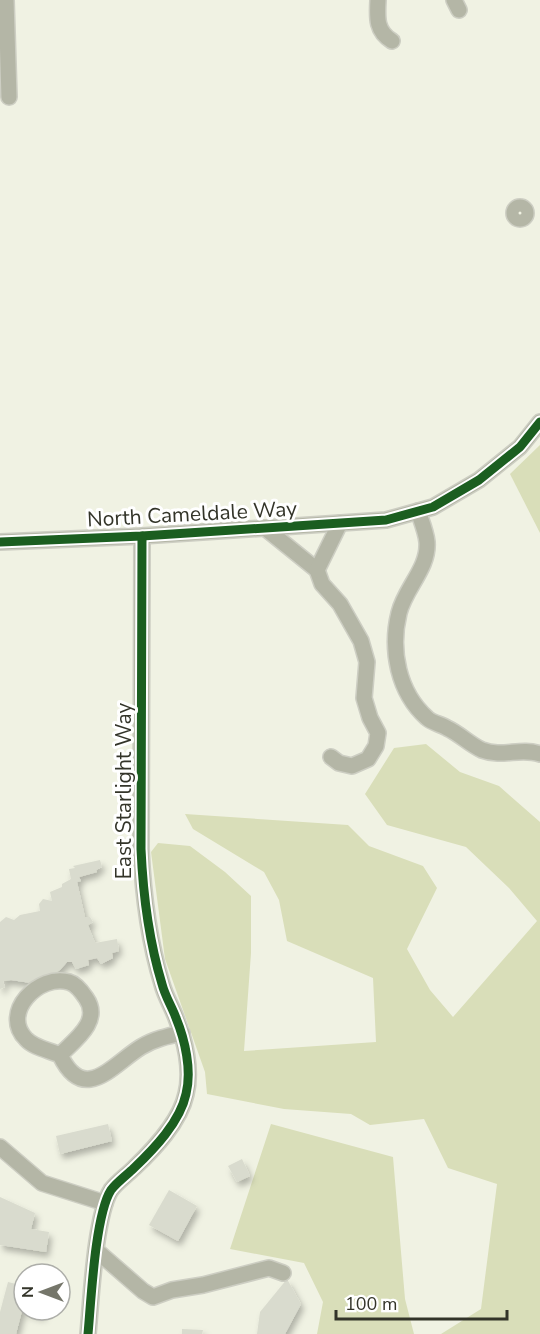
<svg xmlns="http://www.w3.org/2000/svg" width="540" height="1334" viewBox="0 0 540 1334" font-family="'Nunito Sans',sans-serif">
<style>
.green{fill:#d9deb9}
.building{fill:#d9dbce;filter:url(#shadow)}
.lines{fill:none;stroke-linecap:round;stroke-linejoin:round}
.minor-casing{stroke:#cdcec3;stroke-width:18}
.minor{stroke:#b4b6a6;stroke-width:15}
.cycleway-casing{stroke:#fff;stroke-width:13}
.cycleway{stroke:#1b5e20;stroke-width:9}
.labels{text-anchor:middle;stroke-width:6;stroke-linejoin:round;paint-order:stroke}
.street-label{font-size:21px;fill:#333429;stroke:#fff}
</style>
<defs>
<filter id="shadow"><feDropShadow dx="3" dy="5" stdDeviation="3" flood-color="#0004"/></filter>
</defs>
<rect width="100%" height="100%" fill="#f0f2e3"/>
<!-- green -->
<g class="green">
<polygon points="540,445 540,533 510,474"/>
<polygon points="426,744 460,772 499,786 540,822 540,1334 441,1334 481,1309 497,1184 448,1168 424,1119 370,1125 351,1114 284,1109 207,1094 205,1072 165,959 151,852 158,843 190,846 225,872 251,896 251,953 244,1051 376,1042 373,978 287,941 279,900 264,872 193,829 185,814 348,825 369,846 423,866 437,888 407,949 430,990 453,1017 537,921 509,888 466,847 387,825 365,794 394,748"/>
<polygon points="271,1124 393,1157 405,1299 414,1334 317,1334 323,1302 304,1263 230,1249"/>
</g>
<!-- building -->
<g class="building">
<polygon points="100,860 102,867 96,870 97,872 79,877 81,881 77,882 85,917 90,917 93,922 88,925 95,943 117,939 119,951 112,953 113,958 101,964 97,958 88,960 89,965 76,969 72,962 67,962 60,970 44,980 31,983 11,980 3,981 5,987 0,989 0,922 6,917 14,920 20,915 40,911 39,904 43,899 52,901 50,892 62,887 62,884 71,879 69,869 75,868 73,866"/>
<polygon points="108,1124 112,1141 60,1154 56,1136"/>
<polygon points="242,1159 250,1176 237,1182 228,1166"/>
<polygon points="169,1190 197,1206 178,1241 149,1225"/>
<polygon points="0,1197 35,1213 31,1229 49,1232 46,1252 0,1245"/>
<polygon points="287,1279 301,1304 285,1334 257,1334 260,1312"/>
<polygon points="8,1282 24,1286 24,1310 44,1310 42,1316 22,1311 16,1334 0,1334 0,1312"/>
<polygon points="182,1329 203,1330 202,1334 182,1334"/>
</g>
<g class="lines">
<!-- minor casing -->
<g class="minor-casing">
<g id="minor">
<polyline points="6,0 9,97"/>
<path d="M378 0C377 18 376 31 392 41"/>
<polyline points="454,0 459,10"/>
<circle cx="520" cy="213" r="6"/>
<path d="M418 511C421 520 426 532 427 542 429 568 405 588 399 613 390 650 398 692 427 718 432 723 441 724 447 728 460 734 469 744 482 750 503 758 520 747 540 754"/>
<polyline points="265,528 317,570 322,584 340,604 361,641 367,662 364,698 370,718 378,733 376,746 368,759 352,766 339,763 331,757"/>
<polyline points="0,542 142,536 386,520 433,507 479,480 520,447 540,422"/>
<polyline points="317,570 340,523"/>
<path d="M60 1055C75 1040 102 1021 86 998 82 992 76 984 69 982 39 973 0 1013 26 1039 34 1048 49 1050 60 1055 84 1105 112 1065 141 1047 154 1039 168 1036 182 1033"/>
<polyline points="0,1147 42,1183 105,1203"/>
<polyline points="97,1251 143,1291 153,1297 172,1290 203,1285 269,1268 283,1273"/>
<path d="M88 1334C91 1302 95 1215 111 1190 117 1182 127 1175 134 1168 154 1149 180 1122 186 1094 192 1070 185 1040 176 1018 172 1007 165 996 162 984 149 941 143 895 141 849L142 536"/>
</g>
</g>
<!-- minor -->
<use href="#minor" class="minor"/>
<!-- cycleway casing -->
<g class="cycleway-casing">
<g id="cycleway">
<polyline points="0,542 142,536 386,520 433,507 479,480 520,447 540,422"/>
<path d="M88 1334C91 1302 95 1215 111 1190 117 1182 127 1175 134 1168 154 1149 180 1122 186 1094 192 1070 185 1040 176 1018 172 1007 165 996 162 984 149 941 143 895 141 849L142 536"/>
</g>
</g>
<!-- cycleway -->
<use href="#cycleway" class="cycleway"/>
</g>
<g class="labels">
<!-- street labels -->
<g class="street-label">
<text transform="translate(192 514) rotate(-3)" y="7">North Cameldale Way</text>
<text transform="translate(124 791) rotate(-90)" y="7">East Starlight Way</text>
</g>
</g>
<!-- north arrow -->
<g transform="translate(42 1292) rotate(270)"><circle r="28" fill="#ffffff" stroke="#adaea9" stroke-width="1.5"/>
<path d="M0-4.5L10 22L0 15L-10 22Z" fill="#75766a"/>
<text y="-9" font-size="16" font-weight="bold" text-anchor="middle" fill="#333429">N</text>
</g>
<!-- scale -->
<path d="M336 1310v9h171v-9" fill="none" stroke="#333429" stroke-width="3"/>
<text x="345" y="1310" font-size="18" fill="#333429" stroke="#ffffff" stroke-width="4.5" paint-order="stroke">100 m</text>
</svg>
